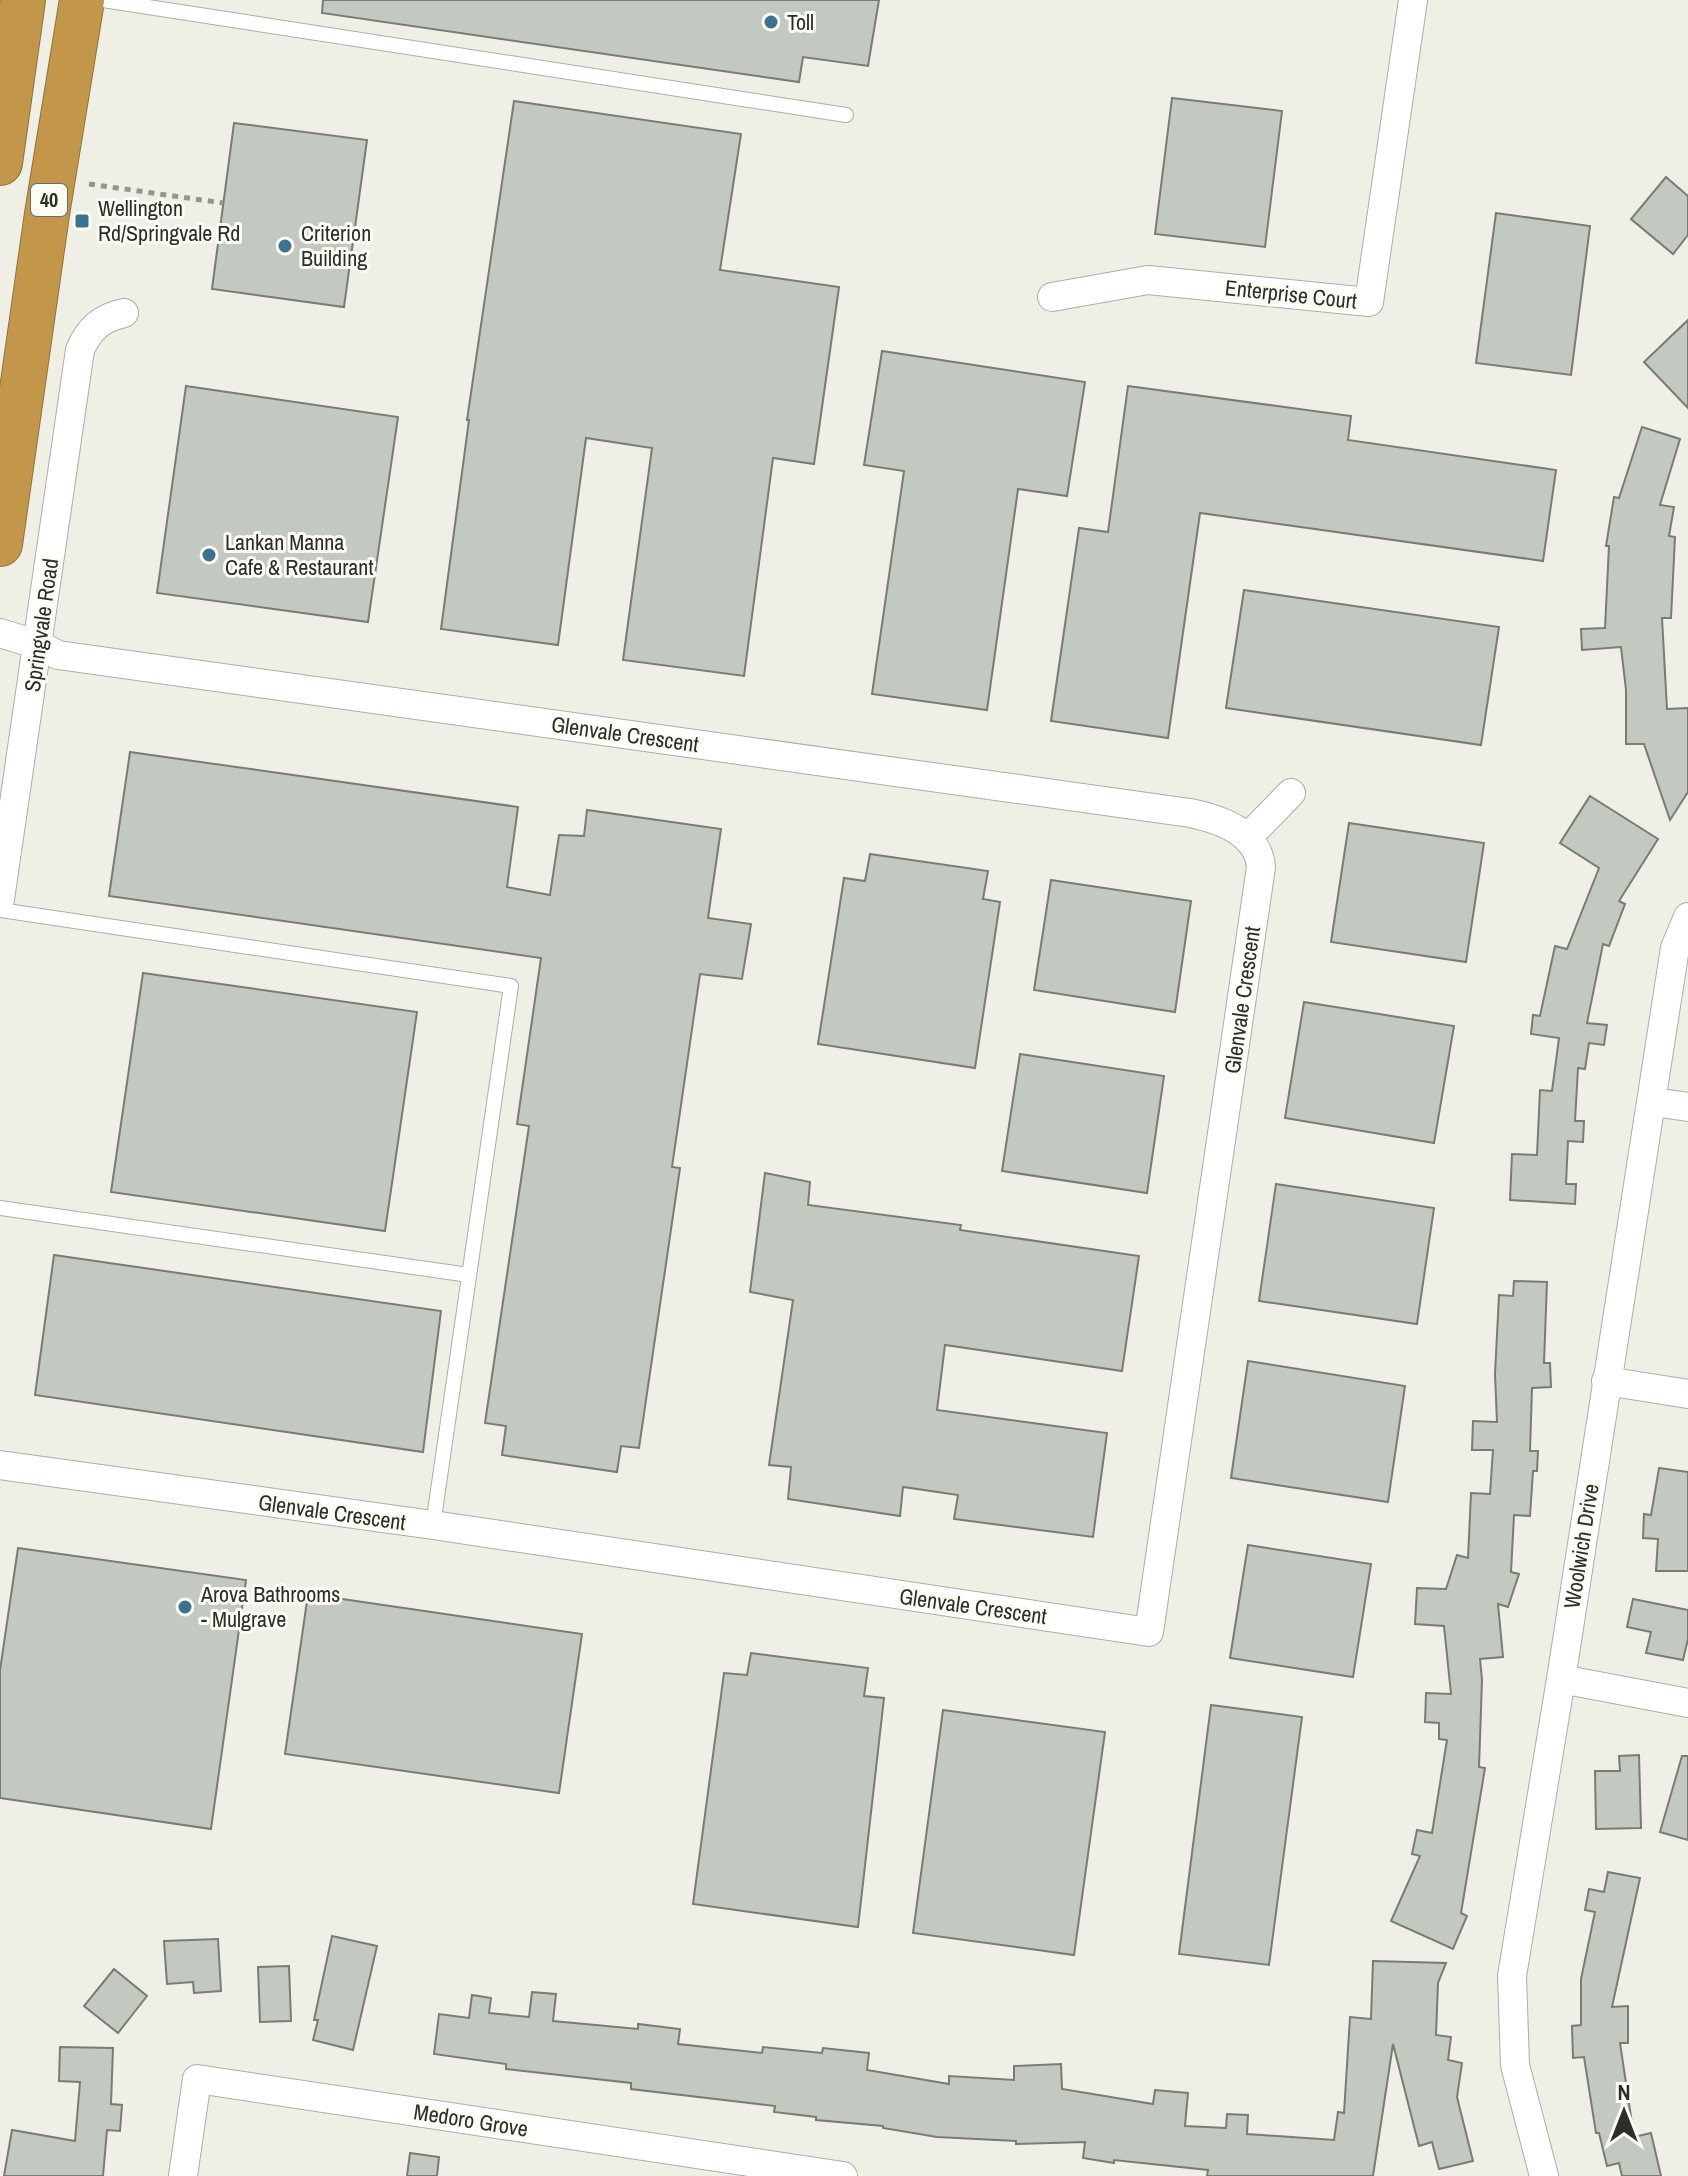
<svg xmlns="http://www.w3.org/2000/svg" width="1688" height="2176" viewBox="0 0 1688 2176" font-family="'Archivo Narrow',sans-serif">
<style>
.building{fill:#c3c8c0;stroke:#787c75;stroke-width:2}
.lines{fill:none;stroke-linecap:round;stroke-linejoin:round}
.lane-casing{stroke:#aeaea6;stroke-width:16}
.street-casing{stroke:#aeaea6;stroke-width:30}
.highway-casing{stroke:#8e723f;stroke-width:46}
.path{stroke:#95958f;stroke-width:5;stroke-dasharray:6 6;stroke-linecap:butt}
.lane{stroke:#fff;stroke-width:14}
.street{stroke:#fff;stroke-width:28}
.highway{stroke:#c3974a;stroke-width:44}
.poi-dot{fill:#3b728d;stroke:#fdfcf4;stroke-width:3}
.labels{text-anchor:middle;stroke-width:6;stroke-linejoin:round;paint-order:stroke}
.shield{fill:#fdfcf4;stroke:#6b6b67;stroke-width:2}
.shield-label{font-size:20px;font-weight:bold;fill:#2d2d2a}
.poi-label{font-size:22px;fill:#2d2d2a;stroke:#fdfcf4;text-anchor:start}
.street-label{font-size:22px;fill:#2d2d2a;stroke:#fdfcf4}
</style>
<rect width="100%" height="100%" fill="#efefe6"/>
<!-- building -->
<g class="building">
<polygon points="323,0 879,0 868,66 803,57 799,82 322,13"/>
<polygon points="1172,98 1282,111 1265,247 1155,234"/>
<polygon points="514,101 741,134 720,270 839,287 814,464 773,458 744,676 623,660 652,448 586,438 558,645 441,629 469,420 467,420"/>
<polygon points="234,123 367,140 344,307 212,289"/>
<polygon points="1666,177 1688,196 1688,235 1673,254 1631,219"/>
<polygon points="1496,213 1590,226 1571,375 1476,363"/>
<polygon points="1688,320 1688,408 1644,362"/>
<polygon points="882,351 1085,382 1067,496 1018,489 987,710 872,694 904,471 864,465"/>
<polygon points="186,386 398,417 368,622 157,593"/>
<polygon points="1128,386 1351,416 1348,440 1556,470 1543,561 1200,513 1168,738 1051,721 1079,528 1108,532"/>
<polygon points="1642,427 1680,439 1660,505 1674,507 1669,536 1675,537 1671,618 1662,618 1667,709 1688,708 1688,792 1670,820 1644,744 1626,744 1626,690 1621,647 1582,650 1581,629 1605,628 1609,546 1606,546 1614,497 1619,498"/>
<polygon points="1244,590 1499,627 1481,745 1226,708"/>
<polygon points="130,752 518,807 507,887 550,895 559,835 584,836 587,810 721,829 708,918 751,924 742,979 700,974 672,1167 680,1168 639,1448 621,1446 617,1472 502,1455 506,1426 485,1423 529,1126 517,1124 541,958 109,896"/>
<polygon points="1590,796 1658,839 1619,901 1625,904 1609,946 1603,944 1587,1023 1607,1025 1604,1045 1589,1043 1585,1069 1578,1068 1575,1121 1584,1121 1583,1142 1568,1141 1566,1184 1576,1184 1575,1204 1510,1200 1512,1154 1537,1155 1540,1090 1552,1091 1559,1038 1531,1034 1533,1015 1540,1016 1555,946 1567,949 1599,868 1560,843"/>
<polygon points="1349,823 1484,843 1466,962 1331,942"/>
<polygon points="870,854 988,871 983,899 1000,902 975,1068 818,1044 844,878 865,881"/>
<polygon points="1051,880 1191,901 1175,1012 1034,990"/>
<polygon points="143,973 417,1012 385,1231 111,1192"/>
<polygon points="1304,1002 1454,1026 1434,1143 1285,1118"/>
<polygon points="1020,1054 1164,1076 1147,1193 1002,1171"/>
<polygon points="765,1173 810,1182 808,1205 961,1225 960,1230 1139,1256 1122,1371 945,1345 937,1410 1107,1433 1093,1537 954,1519 958,1495 903,1487 900,1516 788,1499 791,1467 769,1465 793,1300 750,1292"/>
<polygon points="1276,1184 1434,1208 1417,1324 1259,1301"/>
<polygon points="54,1255 441,1311 423,1452 35,1395"/>
<polygon points="1514,1281 1547,1282 1544,1363 1550,1363 1551,1387 1532,1388 1530,1451 1538,1451 1537,1471 1533,1471 1530,1516 1514,1515 1511,1572 1519,1574 1508,1607 1498,1604 1503,1657 1480,1659 1482,1680 1479,1767 1485,1768 1461,1913 1467,1916 1453,1949 1391,1921 1420,1856 1412,1854 1417,1830 1432,1833 1447,1740 1439,1739 1439,1723 1425,1722 1426,1693 1451,1694 1444,1626 1415,1624 1417,1588 1446,1589 1457,1555 1468,1558 1471,1493 1490,1494 1493,1450 1472,1450 1473,1421 1497,1422 1495,1374 1499,1295 1513,1296"/>
<polygon points="1248,1361 1405,1386 1388,1502 1231,1478"/>
<polygon points="1659,1468 1688,1472 1688,1571 1656,1571 1658,1539 1643,1538 1644,1514 1651,1515"/>
<polygon points="1248,1545 1371,1564 1353,1677 1230,1658"/>
<polygon points="18,1548 246,1580 211,1829 0,1798 0,1670"/>
<polygon points="308,1594 582,1634 559,1793 285,1754"/>
<polygon points="1633,1599 1688,1610 1688,1639 1683,1660 1646,1653 1651,1632 1627,1627"/>
<polygon points="751,1653 868,1668 864,1696 884,1698 858,1927 693,1904 724,1673 747,1675"/>
<polygon points="1211,1705 1302,1717 1269,1965 1179,1954"/>
<polygon points="943,1710 1105,1732 1074,1955 913,1933"/>
<polygon points="1639,1755 1641,1828 1596,1829 1595,1771 1620,1771 1619,1756"/>
<polygon points="1682,1756 1688,1756 1688,1840 1660,1832"/>
<polygon points="1608,1872 1640,1878 1612,2007 1628,2006 1628,2043 1620,2043 1634,2137 1651,2133 1661,2176 1622,2176 1619,2163 1607,2166 1599,2133 1596,2133 1584,2057 1573,2058 1572,2026 1581,2025 1581,1979 1595,1912 1585,1910 1589,1889 1604,1892"/>
<polygon points="332,1936 377,1946 353,2050 313,2040 318,2020 314,2020"/>
<polygon points="218,1939 221,1991 194,1993 193,1982 167,1984 164,1941"/>
<polygon points="1373,1961 1446,1963 1438,1983 1436,2035 1451,2037 1448,2060 1462,2063 1457,2097 1473,2161 1439,2169 1432,2142 1419,2146 1393,2044 1373,2176 1207,2176 1208,2170 1114,2160 1114,2163 1083,2158 1085,2142 1016,2144 1016,2141 937,2137 883,2128 883,2126 816,2120 816,2117 774,2112 775,2106 631,2089 631,2083 506,2069 506,2064 434,2054 439,2014 469,2018 472,1995 491,1998 489,2013 529,2017 532,1992 556,1994 553,2021 638,2029 638,2024 680,2029 678,2044 762,2053 763,2047 822,2053 823,2048 869,2053 867,2070 949,2084 949,2076 1014,2080 1014,2066 1061,2064 1062,2089 1153,2104 1155,2090 1188,2093 1185,2126 1226,2128 1227,2114 1248,2115 1247,2134 1334,2140 1338,2112 1344,2113 1350,2017 1371,2019"/>
<polygon points="289,1966 291,2021 260,2022 258,1967"/>
<polygon points="114,1969 147,1996 118,2033 84,2006"/>
<polygon points="60,2047 113,2048 111,2104 122,2105 120,2131 107,2130 103,2176 4,2176 12,2130 75,2141 80,2082 59,2081"/>
<polygon points="410,2153 439,2157 437,2176 407,2176"/>
</g>
<g class="lines">
<!-- lane casing -->
<g class="lane-casing">
<g id="lane">
<polyline points="103,0 846,115"/>
<polyline points="0,910 511,986 433,1525"/>
<polyline points="0,1208 469,1275"/>
</g>
</g>
<!-- street casing -->
<g class="street-casing">
<g id="street">
<polyline points="1052,297 1148,280 1369,302 1413,0"/>
<path d="M0 633 39 645 58 655 1190 813C1220 819 1258 832 1261 867L1149 1632 433 1525 0 1465"/>
<polyline points="1247,838 1291,793"/>
<path d="M0 899 80 350C89 329 101 318 124 313"/>
<polyline points="1653,1102 1688,1107"/>
<polyline points="1606,1381 1688,1394"/>
<polyline points="1561,1679 1688,1703"/>
<polyline points="183,2176 197,2079 843,2176"/>
<polyline points="1544,2176 1515,2065 1512,1976 1561,1679 1675,948 1688,917"/>
</g>
</g>
<!-- highway casing -->
<g class="highway-casing">
<g id="highway">
<polyline points="0,163 23,0"/>
<polyline points="0,544 47,214 82,0"/>
</g>
</g>
<!-- path -->
<polyline class="path" points="89,184 223,203"/>
<!-- lane -->
<use href="#lane" class="lane"/>
<!-- street -->
<use href="#street" class="street"/>
<!-- highway -->
<use href="#highway" class="highway"/>
</g>
<!-- markers -->
<g class="poi-dot">
<circle cx="771" cy="22" r="8"/>
<rect x="74" y="213" width="16" height="16" rx="4"/>
<circle cx="285" cy="246" r="8"/>
<circle cx="209" cy="555" r="8"/>
<circle cx="185" cy="1607" r="8"/>
</g>
<g class="labels">
<!-- shield labels -->
<rect class="shield" x="31" y="184" width="36" height="32" rx="6"/>
<g class="shield-label">
<text x="49" y="207">40</text>
</g>
<!-- poi labels -->
<g class="poi-label">
<text x="787" y="30">Toll</text>
<text x="98" y="216">Wellington<tspan x="98" dy="25">Rd/Springvale Rd</tspan></text>
<text x="301" y="241">Criterion<tspan x="301" dy="25">Building</tspan></text>
<text x="225" y="550">Lankan Manna<tspan x="225" dy="25">Cafe &amp; Restaurant</tspan></text>
<text x="201" y="1602">Arova Bathrooms<tspan x="201" dy="25">- Mulgrave</tspan></text>
</g>
<!-- street labels -->
<g class="street-label">
<text transform="translate(1291 294) rotate(6)" y="8">Enterprise Court</text>
<text transform="translate(41 625) rotate(-82)" y="8">Springvale Road</text>
<text transform="translate(625 734) rotate(8)" y="8">Glenvale Crescent</text>
<text transform="translate(1242 1000) rotate(-82)" y="8">Glenvale Crescent</text>
<text transform="translate(332 1512) rotate(8)" y="8">Glenvale Crescent</text>
<text transform="translate(1581 1546) rotate(-81)" y="8">Woolwich Drive</text>
<text transform="translate(973 1606) rotate(8)" y="8">Glenvale Crescent</text>
<text transform="translate(471 2120) rotate(9)" y="8">Medoro Grove</text>
</g>
</g>
<!-- north arrow -->
<g transform="translate(1624 2112)" stroke="#fdfcf4" stroke-width="6" paint-order="stroke">
<path d="M0-6L14 30L0 20L-14 30Z" fill="#2d2d2a"/>
<text y="-12" font-size="22" font-weight="bold" text-anchor="middle" fill="#2d2d2a">N</text>
</g>
</svg>
